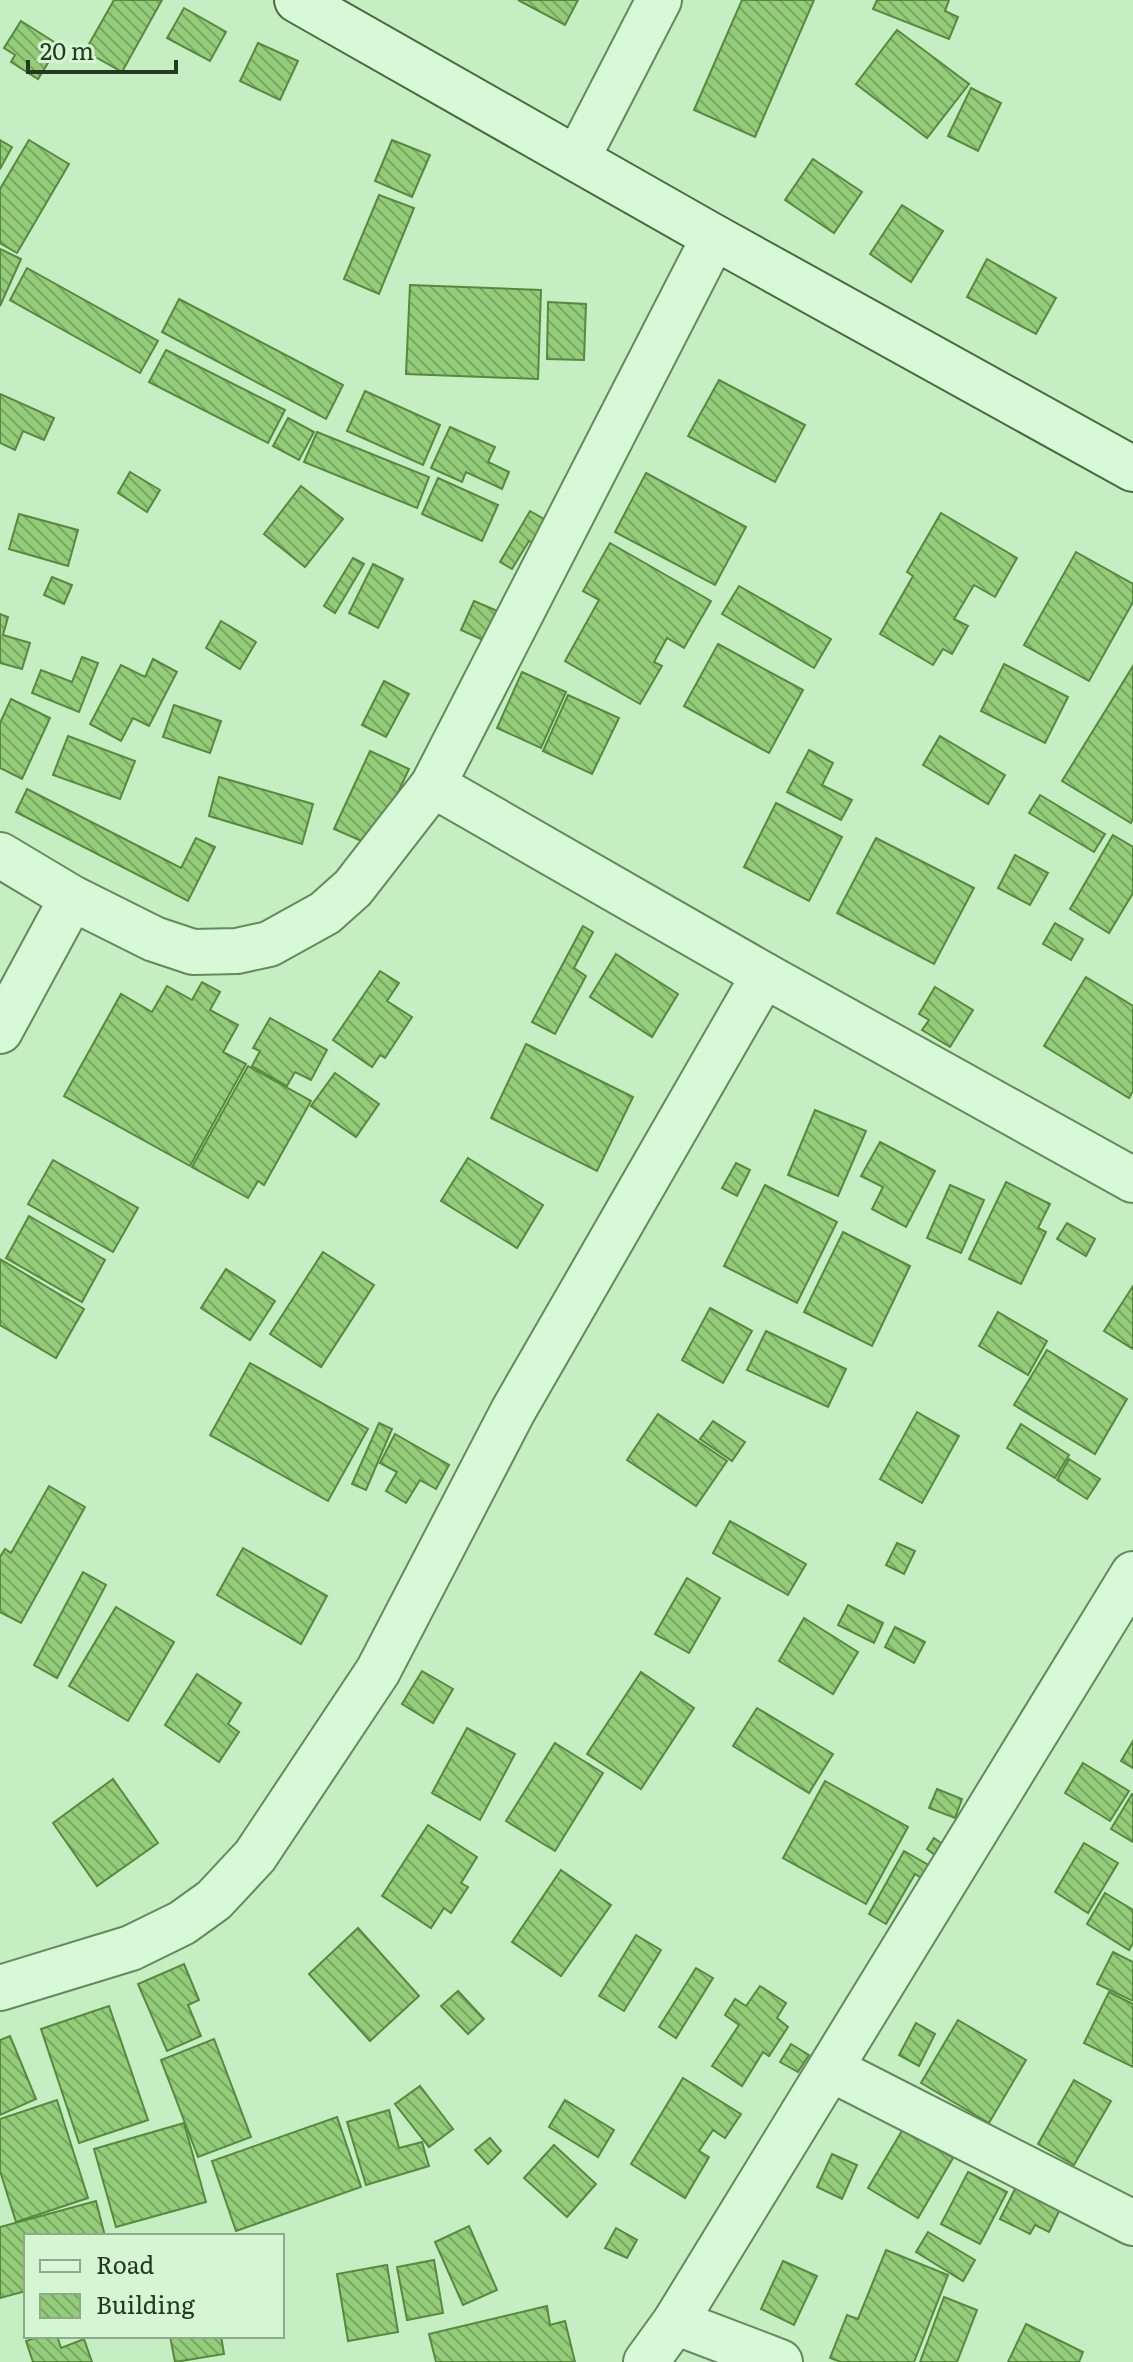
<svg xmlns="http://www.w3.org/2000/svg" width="1133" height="2362" viewBox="0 0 1133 2362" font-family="Literata,serif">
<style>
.building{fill:url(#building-back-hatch);stroke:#59883f;stroke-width:2}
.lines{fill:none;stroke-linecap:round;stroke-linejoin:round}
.street-casing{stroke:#64895a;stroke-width:48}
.secondary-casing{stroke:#486b3d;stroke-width:48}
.street{stroke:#d8f9d7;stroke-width:44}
.secondary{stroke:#d8f9d7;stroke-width:44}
</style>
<defs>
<pattern id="building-back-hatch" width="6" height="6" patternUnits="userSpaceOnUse" patternTransform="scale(2)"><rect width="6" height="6" fill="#94cd79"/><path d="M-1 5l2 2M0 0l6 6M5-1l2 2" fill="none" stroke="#79a763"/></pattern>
</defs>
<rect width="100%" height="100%" fill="#c5eec3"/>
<!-- building -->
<g class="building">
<polygon points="114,0 162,0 122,72 85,51"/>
<polygon points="518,0 578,0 565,25"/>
<polygon points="742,0 814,0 755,137 694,110"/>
<polygon points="877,0 949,0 945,11 958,17 949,39 873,9"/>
<polygon points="184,8 226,32 210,61 167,38"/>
<polygon points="21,21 59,45 38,79 11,62 15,55 4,48"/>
<polygon points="897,30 969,84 927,138 856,84"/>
<polygon points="258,43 298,61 280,100 240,81"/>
<polygon points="971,88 1001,103 978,151 948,136"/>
<polygon points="0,140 12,147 0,169"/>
<polygon points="29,140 69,164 17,253 0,243 0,189"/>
<polygon points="392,140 430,155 412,197 375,181"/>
<polygon points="813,159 862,192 834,233 785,200"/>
<polygon points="379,195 414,208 379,294 344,279"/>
<polygon points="902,205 943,231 911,282 870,254"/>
<polygon points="0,249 21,259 0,306"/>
<polygon points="987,259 1056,298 1036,334 967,297"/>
<polygon points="27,268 158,341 140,373 10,300"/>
<polygon points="410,285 541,290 538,379 406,374"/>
<polygon points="179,299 343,385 326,419 162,332"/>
<polygon points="548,302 586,304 584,360 547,359"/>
<polygon points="166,350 285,410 268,443 149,382"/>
<polygon points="719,380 805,425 775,482 688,436"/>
<polygon points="365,391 440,425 423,465 347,431"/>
<polygon points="0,394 54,418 44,440 23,431 15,450 0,443"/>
<polygon points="288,418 314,432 299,460 273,446"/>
<polygon points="450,427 495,447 488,462 509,472 502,489 466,472 462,482 431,468"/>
<polygon points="317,432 429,477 417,508 304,462"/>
<polygon points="130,472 160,490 147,512 118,493"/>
<polygon points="646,473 746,527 715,585 615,532"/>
<polygon points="438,478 498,505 482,541 422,514"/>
<polygon points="301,486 343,519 305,567 264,534"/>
<polygon points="530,511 553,524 539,546 529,541 512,569 500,562"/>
<polygon points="941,513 1017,558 995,597 974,585 954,619 968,626 952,654 943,649 933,665 880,634 913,576 907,572"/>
<polygon points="19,514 78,530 68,566 9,549"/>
<polygon points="610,543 711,601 684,648 667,638 654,662 662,666 640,704 565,661 599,600 583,591"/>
<polygon points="1076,552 1133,584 1133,602 1089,681 1024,645"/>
<polygon points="353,558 364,564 335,613 324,606"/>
<polygon points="373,564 403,579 378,628 349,613"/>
<polygon points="52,577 72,585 64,604 44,595"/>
<polygon points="739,586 831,639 814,668 722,614"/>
<polygon points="474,601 507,615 494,645 461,630"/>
<polygon points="0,614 8,617 3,635 30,643 22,669 0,663"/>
<polygon points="221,621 256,642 240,669 206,648"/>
<polygon points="718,644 803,690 769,753 684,706"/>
<polygon points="82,657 98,663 79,712 32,693 41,670 72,682"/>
<polygon points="153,659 177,672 149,726 133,718 121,741 90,724 121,665 145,677"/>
<polygon points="1004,664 1068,697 1045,743 981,711"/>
<polygon points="1133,666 1133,819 1131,823 1062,781"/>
<polygon points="522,672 566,692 541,748 497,728"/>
<polygon points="384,681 409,694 386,737 362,725"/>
<polygon points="568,695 619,718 592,774 543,751"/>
<polygon points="11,699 50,718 22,779 0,768 0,723"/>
<polygon points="174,705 221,721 210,753 163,737"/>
<polygon points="68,736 135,761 120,799 53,775"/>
<polygon points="940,736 1005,775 988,804 923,765"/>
<polygon points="809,750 833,763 822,785 852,800 841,820 787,792"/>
<polygon points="370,751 409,769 373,846 334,829"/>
<polygon points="219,777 313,804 302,844 209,816"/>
<polygon points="27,789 181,868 196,838 215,847 188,901 16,812"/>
<polygon points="1040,795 1105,834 1094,852 1029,813"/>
<polygon points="776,803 842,837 809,901 744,867"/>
<polygon points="1113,835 1133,847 1133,893 1109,933 1070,909"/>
<polygon points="876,838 974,888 934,964 837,913"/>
<polygon points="1015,855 1048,873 1030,905 998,888"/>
<polygon points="1055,923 1083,939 1071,960 1043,944"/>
<polygon points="583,926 593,932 574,968 586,976 555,1034 532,1022"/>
<polygon points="616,954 678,994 652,1037 590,997"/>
<polygon points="380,971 399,983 387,1001 412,1017 385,1058 380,1055 372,1067 333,1040"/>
<polygon points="1086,977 1133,1006 1133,1091 1129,1098 1044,1046"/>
<polygon points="202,982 220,992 210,1010 238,1025 223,1052 246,1064 190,1166 64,1096 121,994 152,1012 167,986 192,1000"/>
<polygon points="935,987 973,1010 950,1047 922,1030 929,1020 919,1014"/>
<polygon points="270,1018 327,1050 311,1080 295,1072 287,1086 252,1066 260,1051 253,1048"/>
<polygon points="526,1044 633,1097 597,1171 491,1118"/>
<polygon points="248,1066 311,1101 264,1185 258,1181 248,1198 192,1167"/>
<polygon points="335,1073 379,1104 356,1137 311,1106"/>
<polygon points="815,1110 866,1131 838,1196 788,1175"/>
<polygon points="880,1142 935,1171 906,1227 872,1209 883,1187 861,1176"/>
<polygon points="468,1158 543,1205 517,1248 441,1201"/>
<polygon points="53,1160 138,1208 113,1252 28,1204"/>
<polygon points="736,1163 750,1170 737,1196 722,1188"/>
<polygon points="1006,1182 1050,1204 1038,1228 1046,1232 1021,1284 969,1259"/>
<polygon points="765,1185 837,1222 797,1303 724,1266"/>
<polygon points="950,1185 984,1200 961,1253 927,1238"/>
<polygon points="29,1216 105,1260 82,1302 6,1258"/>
<polygon points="1067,1223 1095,1239 1086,1256 1057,1239"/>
<polygon points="843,1232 910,1266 872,1346 804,1312"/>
<polygon points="323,1252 374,1285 321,1367 270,1334"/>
<polygon points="0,1259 84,1309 56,1358 0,1325"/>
<polygon points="226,1269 275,1301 250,1340 201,1308"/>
<polygon points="1133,1286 1133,1349 1104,1331"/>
<polygon points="710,1308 752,1331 723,1383 682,1360"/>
<polygon points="998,1312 1047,1341 1028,1375 979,1346"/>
<polygon points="766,1331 846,1369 828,1407 747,1370"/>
<polygon points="1047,1350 1127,1399 1095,1454 1014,1405"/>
<polygon points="250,1363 368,1429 328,1501 210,1435"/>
<polygon points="917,1412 959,1436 922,1503 880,1479"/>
<polygon points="658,1414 727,1461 696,1506 627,1460"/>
<polygon points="713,1421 745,1442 732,1461 700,1439"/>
<polygon points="379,1423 392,1429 366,1490 352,1484"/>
<polygon points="1021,1424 1069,1455 1055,1478 1007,1448"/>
<polygon points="395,1434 449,1465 436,1489 420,1480 406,1503 386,1491 397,1472 380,1463"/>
<polygon points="1069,1459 1100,1479 1087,1499 1057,1480"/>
<polygon points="49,1486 85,1507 21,1623 0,1612 0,1557 5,1549 11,1553"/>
<polygon points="730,1521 806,1564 788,1595 713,1553"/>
<polygon points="897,1543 915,1551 904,1574 886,1565"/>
<polygon points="243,1548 327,1596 301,1644 217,1595"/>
<polygon points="83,1572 106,1585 57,1678 34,1665"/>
<polygon points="687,1578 720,1598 689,1653 655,1634"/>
<polygon points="848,1605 883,1623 874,1643 838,1625"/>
<polygon points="116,1607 174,1642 128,1721 69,1686"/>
<polygon points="804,1618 858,1652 833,1694 779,1661"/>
<polygon points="895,1627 925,1642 914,1663 885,1647"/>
<polygon points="422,1671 453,1689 433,1723 402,1704"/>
<polygon points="641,1672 694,1708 641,1789 587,1754"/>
<polygon points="197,1674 241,1703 228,1724 239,1732 219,1762 165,1725"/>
<polygon points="757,1708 833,1754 809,1793 733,1746"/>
<polygon points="467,1728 515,1754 480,1820 432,1793"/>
<polygon points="1133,1741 1133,1768 1121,1761"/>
<polygon points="555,1743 603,1773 555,1851 506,1821"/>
<polygon points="1083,1763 1129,1791 1110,1821 1065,1793"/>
<polygon points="113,1779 158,1843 97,1886 53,1823"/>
<polygon points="825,1781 908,1827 866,1904 783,1858"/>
<polygon points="937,1789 962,1799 955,1818 929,1808"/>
<polygon points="1132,1794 1133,1794 1133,1842 1111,1829"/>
<polygon points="428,1825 477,1857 461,1883 468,1887 451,1913 444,1908 431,1928 382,1896"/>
<polygon points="934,1838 948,1848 940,1859 927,1849"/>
<polygon points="1084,1843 1118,1863 1088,1913 1055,1892"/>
<polygon points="904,1851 934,1868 926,1881 915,1874 886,1924 869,1914"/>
<polygon points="561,1870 611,1905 561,1976 512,1942"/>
<polygon points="1105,1893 1133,1910 1133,1943 1129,1950 1087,1924"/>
<polygon points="358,1928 419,1996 370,2041 309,1974"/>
<polygon points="636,1935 661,1950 624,2011 599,1996"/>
<polygon points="1113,1952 1133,1962 1133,2001 1097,1984"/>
<polygon points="184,1964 199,2000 188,2005 201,2036 167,2051 138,1984"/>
<polygon points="696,1968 713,1978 676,2038 659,2027"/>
<polygon points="760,1986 786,2003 777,2018 788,2027 769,2056 763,2052 742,2086 712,2066 739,2025 725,2015 735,1999 746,2006"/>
<polygon points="458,1991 484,2019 468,2034 441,2006"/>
<polygon points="1109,1992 1133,2004 1133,2067 1084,2043"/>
<polygon points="109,2006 148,2120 79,2143 41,2029"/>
<polygon points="958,2020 1026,2060 989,2123 921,2083"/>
<polygon points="916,2023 935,2034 919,2066 899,2055"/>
<polygon points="10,2036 36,2099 0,2115 0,2040"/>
<polygon points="214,2039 251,2137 198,2157 161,2060"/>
<polygon points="791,2044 809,2055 798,2072 780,2062"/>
<polygon points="683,2078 741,2114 725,2138 713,2130 699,2151 709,2157 685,2198 631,2164"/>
<polygon points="1074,2080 1111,2101 1074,2165 1038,2144"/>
<polygon points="420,2086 453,2129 429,2147 395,2104"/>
<polygon points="57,2100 88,2198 16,2222 0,2171 0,2119"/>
<polygon points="565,2100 614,2130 598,2157 549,2127"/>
<polygon points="389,2110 399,2148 422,2142 429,2166 366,2185 347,2122"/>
<polygon points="337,2117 361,2187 236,2231 212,2161"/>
<polygon points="184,2123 206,2202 116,2227 94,2149"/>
<polygon points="903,2129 953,2158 918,2218 868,2188"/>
<polygon points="490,2138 501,2151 488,2164 475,2150"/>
<polygon points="554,2145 596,2184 567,2217 524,2178"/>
<polygon points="832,2154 857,2165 842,2199 817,2187"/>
<polygon points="968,2172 1007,2192 980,2244 941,2224"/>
<polygon points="1019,2181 1063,2203 1049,2232 1035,2225 1030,2234 1000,2219"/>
<polygon points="96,2201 105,2236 26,2236 26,2291 0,2298 0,2227"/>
<polygon points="469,2226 497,2290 463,2305 435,2242"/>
<polygon points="616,2228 637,2240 627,2258 605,2248"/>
<polygon points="928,2232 975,2260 963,2281 916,2252"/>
<polygon points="886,2250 948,2275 914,2362 841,2362 830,2358 847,2315 858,2319"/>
<polygon points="434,2260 443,2313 407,2320 397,2267"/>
<polygon points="783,2261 817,2276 794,2325 761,2309"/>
<polygon points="387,2265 398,2332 348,2341 337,2274"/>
<polygon points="944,2297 977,2310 957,2362 920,2362"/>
<polygon points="547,2306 550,2325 565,2321 575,2362 436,2362 429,2334"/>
<polygon points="1026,2324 1083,2352 1079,2362 1008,2362"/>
<polygon points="40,2336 57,2336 61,2348 84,2339 92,2362 33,2362 26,2341"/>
<polygon points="170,2336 221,2336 224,2354 175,2362"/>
</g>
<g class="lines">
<!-- street casing -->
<g class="street-casing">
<g id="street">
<polyline points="577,159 659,0"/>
<polyline points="433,785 764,975 1133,1180"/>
<polyline points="0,855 72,898 154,939 193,952 237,951 269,944 325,913 353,888 433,785 714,237"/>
<polyline points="0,1031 72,898"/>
<polyline points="0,1988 131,1948 182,1923 214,1900 255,1856 378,1671 513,1411 764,975"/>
<polyline points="831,2069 1133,2223"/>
<polyline points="675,2322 780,2362"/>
<polyline points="646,2362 675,2322 1133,1574"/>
</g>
</g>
<!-- secondary casing -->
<g class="secondary-casing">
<polyline id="secondary" points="297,0 714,237 1133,469"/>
</g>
<!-- street -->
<use href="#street" class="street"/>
<!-- secondary -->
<use href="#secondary" class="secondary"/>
</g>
<!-- legend -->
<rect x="24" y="2234" width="260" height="104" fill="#d4f6d3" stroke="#8eaa8b" stroke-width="2"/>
<rect x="40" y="2260" width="40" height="12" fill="#d8f9d7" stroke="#8eaa8b" stroke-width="2"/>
<text x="96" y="2274" font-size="24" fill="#25391e">Road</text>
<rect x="40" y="2294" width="40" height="24" fill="url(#building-back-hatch)" stroke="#8eaa8b" stroke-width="2"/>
<text x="96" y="2314" font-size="24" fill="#25391e">Building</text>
<!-- scale -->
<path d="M28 60v12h148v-12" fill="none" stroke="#25391e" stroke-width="4"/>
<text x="40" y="60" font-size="24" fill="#25391e" stroke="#d4f6d3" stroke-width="6" paint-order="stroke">20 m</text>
</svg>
